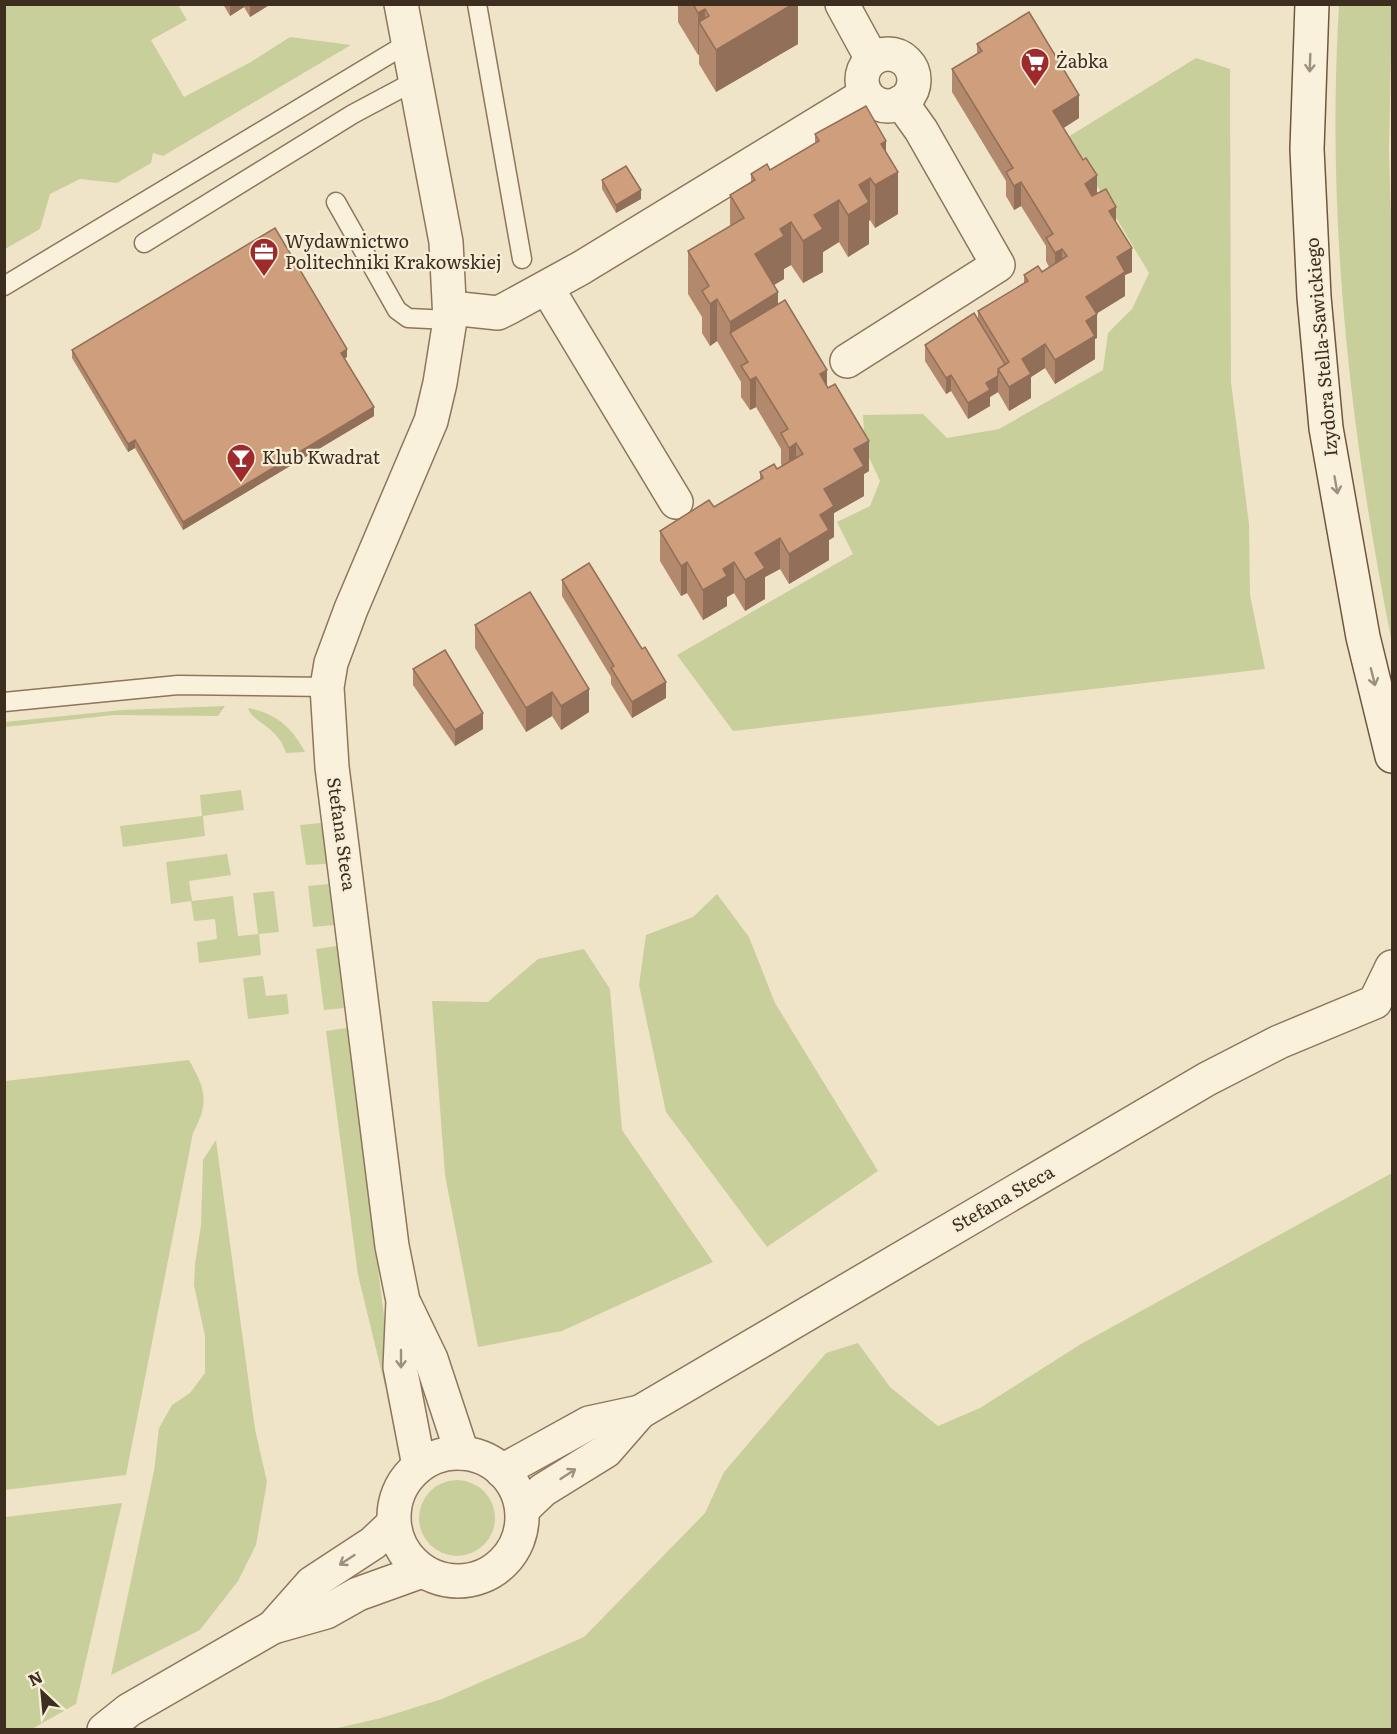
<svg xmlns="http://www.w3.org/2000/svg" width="1397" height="1734" viewBox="0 0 1397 1734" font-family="Literata,serif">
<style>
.green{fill:#c9cf9b}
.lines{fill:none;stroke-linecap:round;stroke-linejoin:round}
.service-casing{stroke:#8d765c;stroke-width:21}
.minor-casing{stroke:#8d765c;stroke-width:36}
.secondary-casing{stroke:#6f573f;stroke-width:36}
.service{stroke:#faf1dc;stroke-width:18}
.minor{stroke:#faf1dc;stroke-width:33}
.secondary{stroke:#faf1dc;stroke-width:33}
.wall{fill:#b2896c}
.shaded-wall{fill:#916f58}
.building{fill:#cf9f7d;stroke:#916f58;stroke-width:1.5}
.oneway{stroke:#9c907e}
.labels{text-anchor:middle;stroke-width:4.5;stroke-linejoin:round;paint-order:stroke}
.poi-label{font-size:18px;fill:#3d2e20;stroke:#f7eed8;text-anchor:start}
.street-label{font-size:18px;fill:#3d2e20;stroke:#f7eed8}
</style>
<rect width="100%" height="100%" fill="#f0e4c8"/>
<!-- green -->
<g class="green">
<polygon points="4,5 178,5 187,20 151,40 184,97 251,62 290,37 351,45 163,156 153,153 151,163 117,183 80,179 50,194 40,229 5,249"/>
<path d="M1339 5H1392L1389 152 1392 244V643C1350 433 1326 219 1339 5Z"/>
<polygon points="1196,58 1230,69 1231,382 1249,524 1250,595 1265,669 733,731 677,655 853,554 837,522 870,506 880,481 865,449 863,415 923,414 947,438 999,429 1103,370 1108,333 1132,309 1149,273 1068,137"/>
<polygon points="225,706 218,716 114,715 5,727 5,722 122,710"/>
<path d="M248 708C275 713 292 727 305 752L286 753C277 725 253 724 248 708Z"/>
<polygon points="241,790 244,810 203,816 205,836 123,847 120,826 202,816 200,795"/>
<polygon points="321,823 327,864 306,865 300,825"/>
<polygon points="227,854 231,875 189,881 192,901 233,896 238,936 258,934 253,893 274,891 279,932 259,934 261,955 199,963 197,942 217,939 215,919 194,921 191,901 171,904 166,862"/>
<polygon points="329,884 334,925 313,927 308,886"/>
<polygon points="717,894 749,937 775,1003 878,1171 767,1247 666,1112 639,985 646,935 693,917"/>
<polygon points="337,946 344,1008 324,1010 316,949"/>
<polygon points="584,949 610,989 622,1130 713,1262 562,1331 478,1347 445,1175 432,1001 488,1002 538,959"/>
<polygon points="263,976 266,996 287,994 289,1014 248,1019 243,978"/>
<polygon points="347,1028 393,1385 385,1386 358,1275 326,1031"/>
<path d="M189 1060C205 1088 210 1102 193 1133L126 1475 5 1490V1081Z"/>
<polygon points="216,1140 255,1429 267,1482 256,1545 238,1581 200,1630 111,1675 154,1471 159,1428 172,1405 190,1393 205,1373 205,1336 194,1285 195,1264 201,1225 203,1160"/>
<polygon points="1392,1173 1392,1729 333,1729 381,1718 442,1699 584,1637 705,1513 724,1472 826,1353 858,1343 890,1387 938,1426 980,1408 1081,1344"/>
<circle cx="457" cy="1518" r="38"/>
<polygon points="122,1503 76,1704 32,1729 5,1729 5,1517"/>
</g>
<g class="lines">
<!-- service casing -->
<g class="service-casing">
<g id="service">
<polyline points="477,4 522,259"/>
<polyline points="336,202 397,310 408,318 450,320"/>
<polyline points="144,243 353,114 413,82"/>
<polyline points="4,286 408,43"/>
<polyline points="4,702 178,685 327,687"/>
</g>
</g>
<!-- minor casing -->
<g class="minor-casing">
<g id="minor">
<polyline points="401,4 446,242 450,320 440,383 431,421 351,609 331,663 327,687 332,767 392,1246 403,1301 400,1367 419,1466"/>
<polyline points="842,4 872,59"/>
<circle cx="888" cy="80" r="26"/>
<polyline points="547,288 676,502"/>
<polyline points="451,308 498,313 508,308 581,268 866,94"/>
<polyline points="847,361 998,265 921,130 901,102"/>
<polyline points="405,1305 431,1359 462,1453"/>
<circle cx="458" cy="1517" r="64"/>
<polyline points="502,1471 589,1423 640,1412"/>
<polyline points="522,1510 543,1490 606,1451 640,1412 1207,1079 1279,1042 1375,1002 1392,967"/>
<polyline points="273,1627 312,1583 373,1543 393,1524"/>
<polyline points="104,1730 129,1710 273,1627 326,1612 358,1594 422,1571"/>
</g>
</g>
<!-- secondary casing -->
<g class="secondary-casing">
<polyline id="secondary" points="1312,4 1307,149 1314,297 1326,428 1363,637 1392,756"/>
</g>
<!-- service -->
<use href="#service" class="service"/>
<!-- minor -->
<use href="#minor" class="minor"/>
<!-- secondary -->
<use href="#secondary" class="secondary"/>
</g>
<!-- wall -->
<g class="wall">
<polygon points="223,4 271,4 250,17 244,7 230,16"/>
<polygon points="678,4 798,4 798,44 716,92 699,64 699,54 698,55 678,22"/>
<polygon points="977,44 1079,118 1063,128 1097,194 1116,222 1132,272 1125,275 1125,296 1096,314 1097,338 1095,339 1095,359 1055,384 1045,368 1031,377 1031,398 1009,411 998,392 990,397 990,406 968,419 951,391 946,394 925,361 925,345 978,319 978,311 1024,283 1024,275 1042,272 1049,267 1046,261 1046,246 1021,206 1014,210 1006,196 1006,181 952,92 952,69 977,54"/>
<polygon points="815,134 886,152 898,214 875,228 870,220 869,221 869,244 848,257 839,242 823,252 823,272 803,283 791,265 784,269 784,279 774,285 778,304 827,385 869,471 864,474 864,496 834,513 834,537 829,540 829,560 789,584 780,569 765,577 765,599 745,611 734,593 727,597 727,606 703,620 687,593 681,596 660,561 660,531 714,507 760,480 760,472 777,469 782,466 781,464 781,449 756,407 750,410 741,397 741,382 717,341 710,346 702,333 702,317 688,294 688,251 730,226 730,195 751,182 751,174 770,170 815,144"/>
<polygon points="602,180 641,199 616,213 602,189"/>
<polygon points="72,350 347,357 344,359 374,416 183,530 135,448 128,452 72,358"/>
<polygon points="562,580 666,698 632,718 611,684 611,677 562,596"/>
<polygon points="475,625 589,712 561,730 552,716 526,732 475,648"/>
<polygon points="413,669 483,729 455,746 413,685"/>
</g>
<!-- shaded-wall -->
<g class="shaded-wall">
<polygon points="230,4 244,4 244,7 230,16"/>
<polygon points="250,4 271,4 250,17"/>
<polygon points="793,4 798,4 798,44 716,92 716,50"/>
<polygon points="705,9 705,31 699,22 699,54 698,55 698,13"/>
<polygon points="1079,95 1079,118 1053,135 1053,111"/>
<polygon points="886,141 886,179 898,172 898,214 875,228 875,185 881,144"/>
<polygon points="1097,175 1097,199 1085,208 1085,184"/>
<polygon points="870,178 870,220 869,221 869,244 848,257 848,215 859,185"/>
<polygon points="1021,182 1021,206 1014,210 1014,186"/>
<polygon points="641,190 641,199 616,213 616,205"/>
<polygon points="839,200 839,242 823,252 823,272 803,283 803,241 814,215"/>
<polygon points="1116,207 1116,230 1109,211"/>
<polygon points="791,222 791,265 784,269 784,279 755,296 755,254 780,229"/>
<polygon points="1132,248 1132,272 1125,275 1125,296 1086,320 1086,297 1117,257"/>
<polygon points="1062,249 1062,273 1055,277 1055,253"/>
<polygon points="778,292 778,335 730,333 730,322"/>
<polygon points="717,299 717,341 710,346 710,304"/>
<polygon points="1097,314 1097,338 1095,339 1095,359 1055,384 1055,360 1086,321"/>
<polygon points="1045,344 1045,368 1031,377 1031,398 1009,411 1009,387 1022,359"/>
<polygon points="347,349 347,357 341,361 341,353"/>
<polygon points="827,370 827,400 820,374"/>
<polygon points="951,375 951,391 946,394 946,378"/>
<polygon points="998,376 998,392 990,397 990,406 968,419 968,403 986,383"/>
<polygon points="756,377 756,407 750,410 750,380"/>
<polygon points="374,407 374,416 183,530 183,522"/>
<polygon points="135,440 135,448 128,452 128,444"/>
<polygon points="869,441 869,471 864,474 864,496 834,513 834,537 829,540 829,560 789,584 789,554 820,515 824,489 854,449"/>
<polygon points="796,443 796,474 789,478 789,448"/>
<polygon points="780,538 780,569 765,577 765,599 745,611 745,580 755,553"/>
<polygon points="687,562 687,593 681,596 681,566"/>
<polygon points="734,562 734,593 727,597 727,606 703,620 703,590 723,569"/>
<polygon points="666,682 666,698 632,718 632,702"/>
<polygon points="589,689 589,712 561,730 561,706"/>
<polygon points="552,692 552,716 526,732 526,708"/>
<polygon points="483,713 483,729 455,746 455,730"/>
</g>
<!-- building -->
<g class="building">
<polygon points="693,4 793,4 716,50 699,22 709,16 705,9 698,13"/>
<polygon points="1029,12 1079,95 1053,111 1083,160 1086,158 1097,175 1085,184 1092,196 1106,189 1116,207 1109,211 1132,248 1117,257 1125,272 1086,297 1097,314 1086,321 1095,336 1055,360 1045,344 1022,359 1031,374 1009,387 998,369 1009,362 978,311 1028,281 1024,275 1038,266 1042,272 1067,256 1062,249 1055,253 1046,238 1053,234 1021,182 1014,186 1006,172 1013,168 952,69 982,51 977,44"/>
<polygon points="866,106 886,141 881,144 898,172 875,185 870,178 859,185 869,202 848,215 839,200 814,215 823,229 803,241 791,222 780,229 784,236 755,254 778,292 730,322 717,299 710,304 702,291 709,286 688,251 744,218 730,195 755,180 751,174 767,164 770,170 819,141 815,134"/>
<polygon points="626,166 641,190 616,205 602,180"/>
<polygon points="275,228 347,349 341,353 374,407 183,522 135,440 128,444 72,350"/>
<polygon points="785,300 827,370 820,374 828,388 835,384 869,441 854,449 864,466 824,489 834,506 820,515 829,530 789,554 780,538 755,553 765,568 745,580 734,562 723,569 727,576 703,590 687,562 681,566 660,531 709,500 714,507 763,478 760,472 774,464 777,469 803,454 796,443 789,448 781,433 788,429 756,377 750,380 741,366 748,362 730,333"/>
<polygon points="974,313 1005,364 998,369 998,376 986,383 990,390 968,403 951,375 946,378 925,345"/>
<polygon points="589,563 642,649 645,647 666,682 632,702 611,668 614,666 562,580"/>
<polygon points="530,592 589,689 561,706 552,692 526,708 475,625"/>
<polygon points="445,650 483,713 455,730 413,669"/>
</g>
<!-- one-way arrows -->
<defs><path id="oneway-shaft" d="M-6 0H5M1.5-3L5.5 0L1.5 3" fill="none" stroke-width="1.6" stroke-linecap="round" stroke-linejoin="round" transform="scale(1.5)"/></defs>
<g class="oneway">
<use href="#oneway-shaft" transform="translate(1310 63) rotate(92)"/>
<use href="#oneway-shaft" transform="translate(1336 485) rotate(80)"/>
<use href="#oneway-shaft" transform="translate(1373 677) rotate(76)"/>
<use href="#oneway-shaft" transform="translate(401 1359) rotate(90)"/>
<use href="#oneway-shaft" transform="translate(568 1474) rotate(-33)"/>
<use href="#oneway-shaft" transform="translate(347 1560) rotate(147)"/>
</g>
<!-- icons -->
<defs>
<g id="supermarket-pin" transform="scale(1.5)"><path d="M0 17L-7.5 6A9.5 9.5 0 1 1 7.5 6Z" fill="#9e2a2b" stroke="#f7eed8"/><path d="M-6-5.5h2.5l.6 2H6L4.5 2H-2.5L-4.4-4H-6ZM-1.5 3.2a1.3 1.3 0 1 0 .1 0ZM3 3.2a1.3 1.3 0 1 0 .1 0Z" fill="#fff"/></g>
<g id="office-pin" transform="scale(1.5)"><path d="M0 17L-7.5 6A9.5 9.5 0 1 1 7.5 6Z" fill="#9e2a2b" stroke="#f7eed8"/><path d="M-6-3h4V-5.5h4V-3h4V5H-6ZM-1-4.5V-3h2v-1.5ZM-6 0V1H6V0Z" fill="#fff"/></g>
<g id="bar-pin" transform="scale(1.5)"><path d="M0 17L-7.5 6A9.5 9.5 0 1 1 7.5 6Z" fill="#9e2a2b" stroke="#f7eed8"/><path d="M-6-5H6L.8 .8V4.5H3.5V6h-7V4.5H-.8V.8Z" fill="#fff"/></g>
</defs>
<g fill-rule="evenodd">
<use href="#supermarket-pin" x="1035" y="62"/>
<use href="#office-pin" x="264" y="252"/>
<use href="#bar-pin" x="241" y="458"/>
</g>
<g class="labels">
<!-- poi labels -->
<g class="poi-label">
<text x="1056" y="68">Żabka</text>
<text x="285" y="248">Wydawnictwo<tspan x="285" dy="21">Politechniki Krakowskiej</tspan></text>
<text x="262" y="464">Klub Kwadrat</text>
</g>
<!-- street labels -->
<g class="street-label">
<text transform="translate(1322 347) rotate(-95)" y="6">Izydora Stella-Sawickiego</text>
<text transform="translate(341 834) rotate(82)" y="6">Stefana Steca</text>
<text transform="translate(1003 1199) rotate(-30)" y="6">Stefana Steca</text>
</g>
</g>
<!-- border -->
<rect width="1397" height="1734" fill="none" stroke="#3d2e20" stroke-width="12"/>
<!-- north arrow -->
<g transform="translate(42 1692) rotate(334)" stroke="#f7eed8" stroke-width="4.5" paint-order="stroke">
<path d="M0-4.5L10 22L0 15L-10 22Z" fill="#3d2e20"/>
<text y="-9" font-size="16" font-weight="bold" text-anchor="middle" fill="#3d2e20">N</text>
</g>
</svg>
